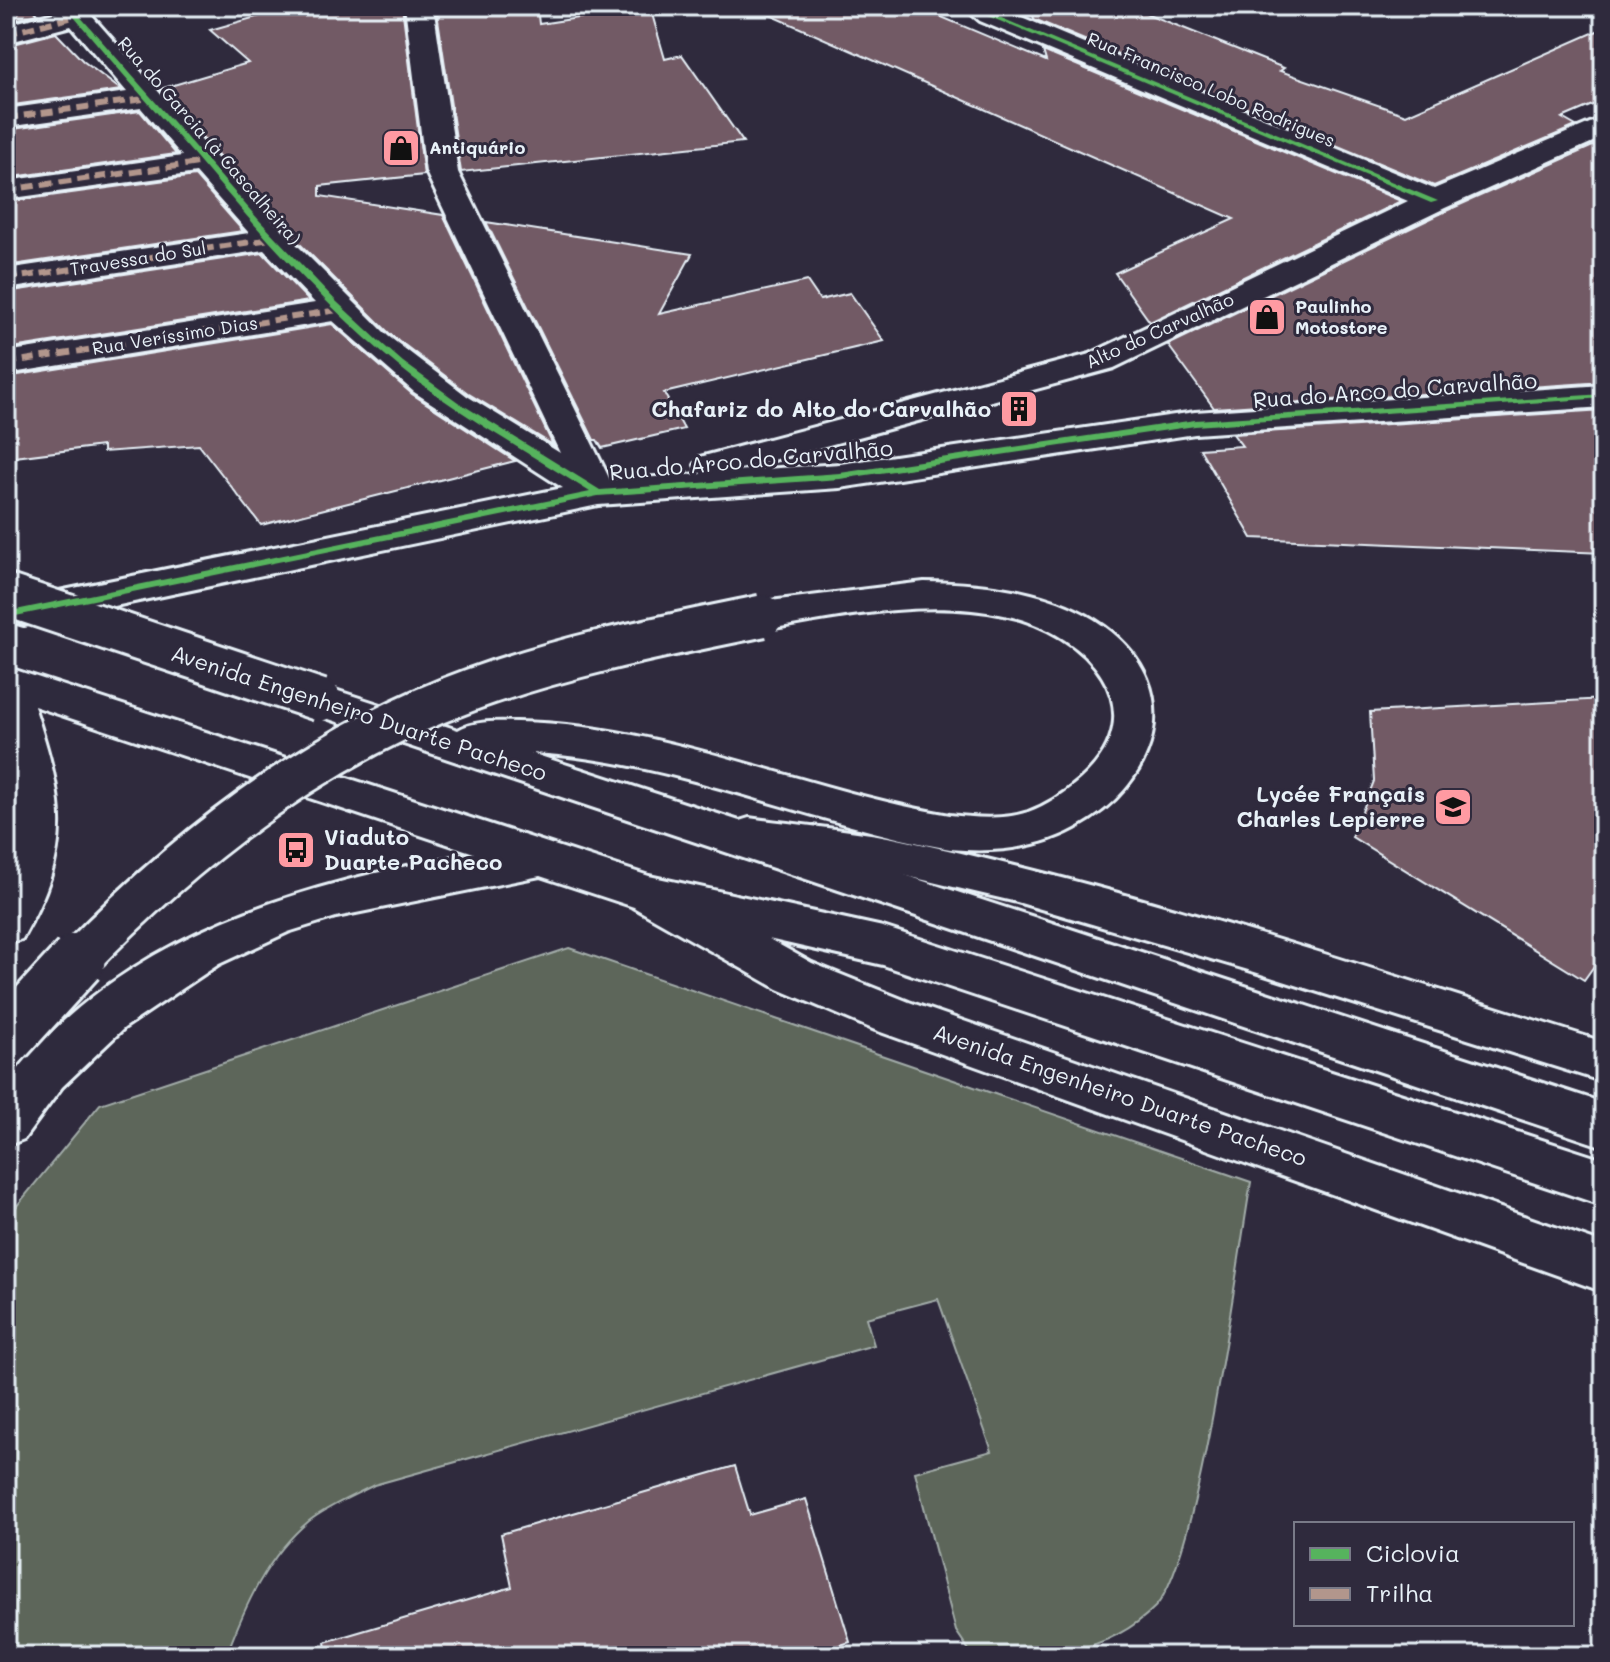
<svg xmlns="http://www.w3.org/2000/svg" width="1610" height="1662" viewBox="0 0 1610 1662" font-family="Mali,sans-serif">
<style>
.green{fill:#5d665a;stroke:#a2aca9;stroke-width:2}
.building{fill:#725a65;stroke:#e8f1f8;stroke-width:2}
.lines{fill:none;stroke-linecap:round;stroke-linejoin:round}
.minor-casing{stroke:#e8f1f8;stroke-width:6}
.major-casing{stroke:#e8f1f8;stroke-width:6}
.highway-casing{stroke:#e8f1f8;stroke-width:6}
.minor{fill:#2f2a3d;fill-rule:evenodd}
.major{fill:#2f2a3d;fill-rule:evenodd}
.highway{fill:#2f2a3d;fill-rule:evenodd}
.highway-bridge-far1-casing{stroke:#e8f1f8;stroke-width:47;stroke-linecap:butt}
.highway-bridge-casing{stroke:#e8f1f8;stroke-width:59;stroke-linecap:butt}
.highway-bridge-far1{stroke:#2f2a3d;stroke-width:41}
.highway-bridge{stroke:#2f2a3d;stroke-width:53}
.quiet{stroke:#b2968c;stroke-width:6;stroke-dasharray:12 6;stroke-linecap:butt}
.cycleway-casing{stroke:#2f2a3d;stroke-width:5}
.cycleway{fill:#56b35d;fill-rule:evenodd}
.labels{text-anchor:middle;stroke-width:6;stroke-linejoin:round;paint-order:stroke}
.far-street-label{font-size:18px;fill:#e8f1f8;stroke:#2f2a3d}
.far-poi-label{font-size:18px;font-weight:bold;fill:#e8f1f8;stroke:#2f2a3d;text-anchor:start}
.street-label{font-size:22px;fill:#e8f1f8;stroke:#2f2a3d}
.poi-label{font-size:22px;font-weight:bold;fill:#e8f1f8;stroke:#2f2a3d;text-anchor:end}
</style>
<rect width="100%" height="100%" fill="#2f2a3d"/>
<filter id="ink" filterUnits="userSpaceOnUse"><feTurbulence type="fractalNoise" baseFrequency=".0125" numOctaves="2"/><feDisplacementMap in="SourceGraphic" scale="16" xChannelSelector="R" yChannelSelector="G"/><feConvolveMatrix kernelMatrix="1 2 1 2 8 2 1 2 1" color-interpolation-filters="sRGB"/></filter>
<g filter="url(#ink)">
<!-- green -->
<path class="green" d="M569 948 1251 1182C1238 1257 1198 1565 1155 1607 1104 1658 1040 1656 973 1656L956 1631 915 1472 992 1451 938 1299 866 1318 874 1345 374 1485C353 1496 328 1506 309 1521 267 1556 245 1606 226 1656H6V1219L100 1104Z"/>
<!-- building -->
<g class="building">
<polygon points="6,6 30,6 38,14 6,22"/>
<polygon points="295,6 402,6 424,175 320,186 320,196 443,215 553,445 469,394 390,334 269,213 160,89 248,63 210,30"/>
<polygon points="436,6 537,6 539,24 650,7 665,59 682,55 743,142 461,172"/>
<polygon points="750,6 931,6 939,16 1046,61 1043,51 1401,201 1150,322 1115,273 1234,219"/>
<polygon points="1031,6 1128,6 1284,68 1280,71 1406,115 1604,28 1604,100 1562,118 1576,126 1434,186 1034,19"/>
<polygon points="56,33 83,61 121,90 6,106 6,46"/>
<polygon points="140,111 176,154 6,178 6,130"/>
<polygon points="1604,141 1604,382 1214,408 1168,345 1446,211"/>
<polygon points="195,176 243,231 6,266 6,202"/>
<polygon points="486,222 692,254 659,314 807,281 820,300 850,293 884,341 664,393 684,429 602,448 597,440 594,440"/>
<polygon points="263,253 309,301 6,349 6,292"/>
<polygon points="332,324 412,394 515,461 261,525 199,445 103,452 103,446 6,458 6,377"/>
<polygon points="1604,410 1604,553 1252,538 1200,449 1242,446 1233,434"/>
<polygon points="1604,699 1604,952 1584,980 1352,837 1374,781 1370,712"/>
<polygon points="735,1466 750,1515 806,1499 850,1642 806,1656 327,1656 325,1642 512,1587 501,1534"/>
</g>
<g class="lines">
<!-- minor casing -->
<g class="minor-casing">
<polygon id="minor" points="54,6 83,6 267,215 388,336 467,396 560,453 426,172 405,6 433,6 458,172 610,480 701,474 695,465 700,457 1090,354 1408,201 980,21 962,6 995,6 1434,189 1604,117 1604,137 1445,208 1114,368 733,471 840,464 1195,412 1604,385 1604,407 1195,434 840,488 598,505 24,625 10,621 6,608 10,601 563,488 414,392 333,321 6,374 6,352 315,303 264,250 6,289 6,269 249,233 196,173 6,199 6,181 182,156 141,108 6,127 6,109 127,92 71,26 6,43 6,25 58,12"/>
</g>
<!-- major casing -->
<g class="major-casing">
<g id="major">
<path d="M749 818C797 825 846 829 893 838 1134 888 1369 969 1604 1042V1082L1245 969 1017 902 890 872 733 847 727 835 733 823Z"/>
<polygon points="651,877 667,882 812,963 909,1002 1604,1244 1604,1292 875,1030 778,989 635,908 628,895 635,882"/>
</g>
</g>
<!-- highway casing -->
<g class="highway-casing">
<g id="highway">
<path d="M924 582C985 583 1054 590 1105 627 1189 689 1157 785 1075 828 1036 849 993 853 950 849 809 824 676 760 531 753L1604 1103V1147L305 711 299 700 305 689 320 685 458 730C475 720 498 722 517 722 667 724 805 791 950 815 976 818 1004 820 1028 812 1047 805 1065 793 1080 780 1160 709 1085 631 1004 615 924 598 841 617 762 630L748 626 742 616 748 606 762 602Z"/>
<path d="M6 667 649 876 883 927 1604 1160V1206L883 965 649 912 540 876 336 917 288 932 219 964 124 1028 62 1087 24 1139 6 1146V1085L16 1072C128 932 305 883 474 853L34 706C65 801 74 848 22 939L6 944V877L15 835 17 803 6 751Z"/>
</g>
</g>
<!-- minor -->
<use href="#minor" class="minor"/>
<!-- major -->
<use href="#major" class="major"/>
<!-- highway -->
<use href="#highway" class="highway"/>
<!-- highway-bridge-far1 casing -->
<g class="highway-bridge-far1-casing">
<g id="highway-bridge-far1">
<polyline points="6,595 320,700"/>
<path d="M76 962C188 846 320 744 473 689 567 655 665 636 762 616"/>
</g>
</g>
<!-- highway-bridge casing -->
<g class="highway-bridge-casing">
<polyline id="highway-bridge" points="6,1039 78,960"/>
</g>
<!-- highway-bridge-far1 -->
<use href="#highway-bridge-far1" class="highway-bridge-far1"/>
<!-- highway-bridge -->
<use href="#highway-bridge" class="highway-bridge"/>
<!-- quiet -->
<g class="quiet">
<polyline points="6,34 77,16"/>
<polyline points="6,118 151,98"/>
<polyline points="6,190 205,162"/>
<polyline points="6,279 271,239"/>
<polyline points="6,363 344,309"/>
</g>
<!-- cycleway casing -->
<g class="cycleway-casing">
<g id="cycleway">
<path d="M65 6H71L259 220 337 302 379 341 403 362 458 402 600 490 840 473 1195 420 1604 394V398L1195 426 840 479 598 496 6 618V612L590 492C526 451 457 414 398 366 323 305 258 230 196 157 152 107 107 57 65 6Z"/>
<polygon points="973,6 980,6 992,14 1438,201 1431,203 988,16"/>
</g>
</g>
<!-- cycleway -->
<use href="#cycleway" class="cycleway"/>
</g>
</g>
<!-- icons -->
<defs>
<g id="shop-square" transform="scale(2)"><rect x="-9" y="-9" width="18" height="18" rx="4" fill="#ff9aa2" stroke="#2f2a3d"/><path d="M-5-2.5h2.3a2.7 3.5 0 0 1 5.4 0H5L5.5 6h-11ZM-1.5-2.5h3a1.5 2.3 0 0 0-3 0Z" fill="#111"/></g>
<g id="building-square" transform="scale(2)"><rect x="-9" y="-9" width="18" height="18" rx="4" fill="#ff9aa2" stroke="#2f2a3d"/><path d="M-4-6H4V6H1V3H-1V6H-4ZM-2.5-4.3h1.7v1.8h-1.7ZM.8-4.3h1.7v1.8H.8ZM-2.5-1h1.7V.8h-1.7ZM.8-1h1.7V.8H.8Z" fill="#111"/></g>
<g id="school-square" transform="scale(2)"><rect x="-9" y="-9" width="18" height="18" rx="4" fill="#ff9aa2" stroke="#2f2a3d"/><path d="M0-5L7-2L0 1L-7-2ZM-4 1L0 2.5L4 1V4Q0 6-4 4Z" fill="#111"/></g>
<g id="bus-square" transform="scale(2)"><rect x="-9" y="-9" width="18" height="18" rx="4" fill="#ff9aa2" stroke="#2f2a3d"/><path d="M-5-6H5V4H4V6H2V4H-2V6H-4V4H-5ZM-3.5-4V0h7V-4ZM-3.5 1.2v1.5H-2V1.2ZM2 1.2v1.5H3.5V1.2Z" fill="#111"/></g>
</defs>
<g fill-rule="evenodd">
<use href="#shop-square" x="401" y="148"/>
<use href="#shop-square" x="1267" y="317"/>
<use href="#building-square" x="1019" y="409"/>
<use href="#school-square" x="1453" y="807"/>
<use href="#bus-square" x="296" y="850"/>
</g>
<g class="labels">
<!-- far-street labels -->
<g class="far-street-label">
<text transform="translate(1211 90) rotate(23)" y="6">Rua Francisco Lobo Rodrigues</text>
<text transform="translate(209 141) rotate(49)" y="6">Rua do Garcia (à Cascalheira)</text>
<text transform="translate(138 259) rotate(-9)" y="6">Travessa do Sul</text>
<text transform="translate(1160 331) rotate(-24)" y="6">Alto do Carvalhão</text>
<text transform="translate(175 336) rotate(-9)" y="6">Rua Veríssimo Dias</text>
</g>
<!-- far-poi labels -->
<g class="far-poi-label">
<text x="429" y="154">Antiquário</text>
<text x="1295" y="313">Paulinho<tspan x="1295" dy="21">Motostore</tspan></text>
</g>
<!-- street labels -->
<g class="street-label">
<text transform="translate(1395 390) rotate(-4)" y="8">Rua do Arco do Carvalhão</text>
<text transform="translate(751 460) rotate(-5)" y="8">Rua do Arco do Carvalhão</text>
<text transform="translate(359 713) rotate(18)" y="8">Avenida Engenheiro Duarte Pacheco</text>
<text transform="translate(1120 1095) rotate(19)" y="8">Avenida Engenheiro Duarte Pacheco</text>
</g>
<!-- poi labels -->
<g class="poi-label">
<text x="991" y="417">Chafariz do Alto do Carvalhão</text>
<text x="1425" y="802">Lycée Français<tspan x="1425" dy="25">Charles Lepierre</tspan></text>
<text x="324" y="845" text-anchor="start">Viaduto<tspan x="324" dy="25">Duarte Pacheco</tspan></text>
</g>
</g>
<!-- margin -->
<rect width="1610" height="1662" fill="none" stroke="#2f2a3d" stroke-width="32"/>
<rect x="16" y="16" width="1578" height="1630" fill="none" stroke="#e8f1f8" stroke-width="3" filter="url(#ink)"/>
<!-- legend -->
<rect x="1294" y="1522" width="280" height="104" fill="#2f2a3d" stroke="#797a88" stroke-width="2"/>
<rect x="1310" y="1548" width="40" height="12" fill="#56b35d" stroke="#797a88" stroke-width="2"/>
<text x="1366" y="1562" font-size="24" fill="#e8f1f8">Ciclovia</text>
<rect x="1310" y="1588" width="40" height="12" fill="#b2968c" stroke="#797a88" stroke-width="2"/>
<text x="1366" y="1602" font-size="24" fill="#e8f1f8">Trilha</text>
</svg>
